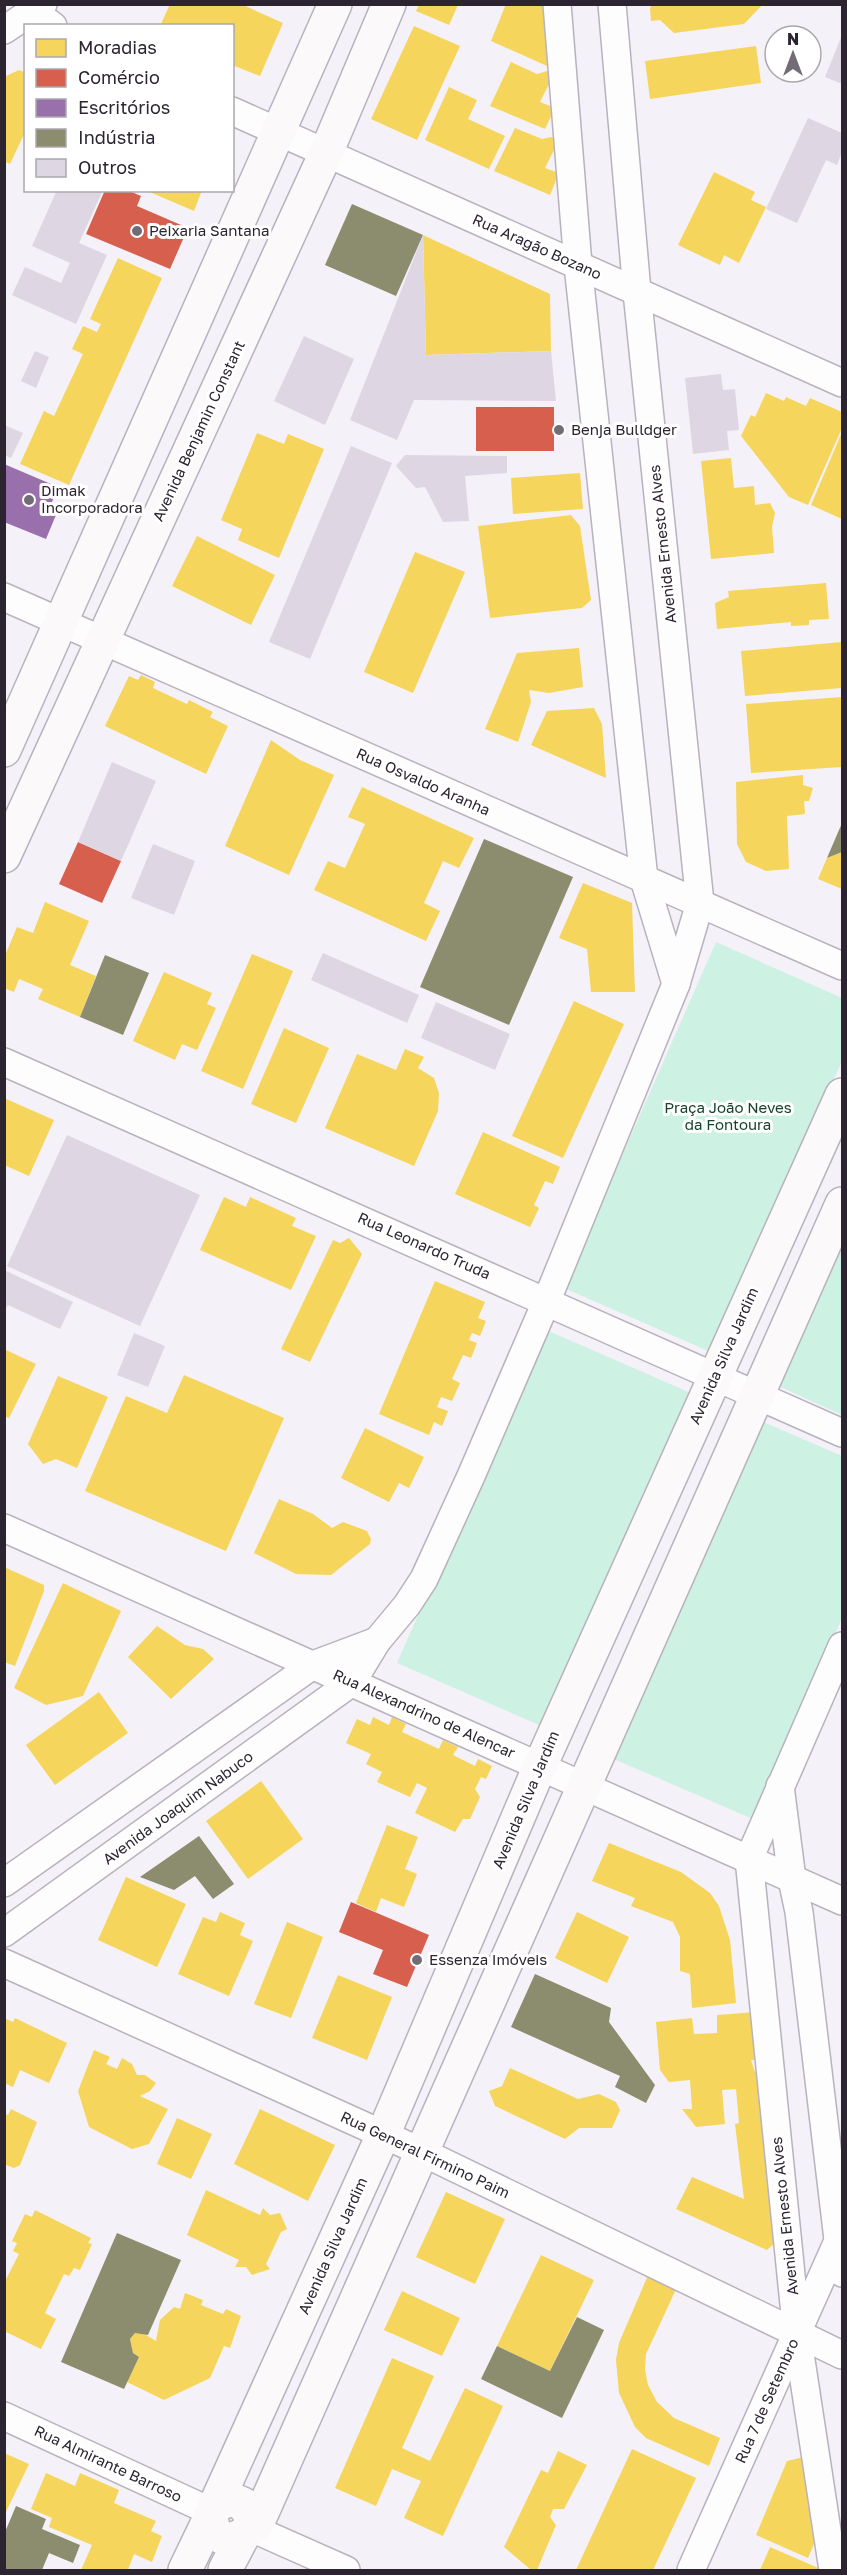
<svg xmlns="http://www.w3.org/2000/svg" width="847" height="2575" viewBox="0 0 847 2575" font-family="'Golos Text',sans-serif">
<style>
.green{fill:#cdf1e2}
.homes{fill:#f6d55c}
.shops{fill:#d6604d}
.offices{fill:#9970ab}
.industry{fill:#8c8c6e}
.building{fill:#ded7e3}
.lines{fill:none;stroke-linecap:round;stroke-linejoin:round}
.street-casing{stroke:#b8b2bc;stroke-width:30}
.secondary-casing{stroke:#b8b2bc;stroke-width:36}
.street{stroke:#fefdfe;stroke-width:27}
.secondary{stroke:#fbf9fa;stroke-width:33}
.poi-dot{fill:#726c77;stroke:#fff;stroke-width:2}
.labels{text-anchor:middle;stroke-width:6;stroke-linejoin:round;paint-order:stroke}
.poi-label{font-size:15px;fill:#2c2531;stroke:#fff;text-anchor:start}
.street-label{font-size:15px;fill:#2c2531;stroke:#fff}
.park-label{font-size:15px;fill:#16422f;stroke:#fff}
</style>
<rect width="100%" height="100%" fill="#f5f1f8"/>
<!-- green -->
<g class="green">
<polygon points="716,942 842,998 842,1061 713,1353 564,1288"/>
<polygon points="842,1236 842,1415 776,1385"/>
<polygon points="544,1329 693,1394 546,1728 397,1663"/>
<polygon points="754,1418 842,1456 842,1618 755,1820 607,1756"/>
</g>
<!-- homes -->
<g class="homes">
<polygon points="170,4 241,4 283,23 260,76 232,65 232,26 160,26"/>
<polygon points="506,4 544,4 549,27 547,66 491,41"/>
<polygon points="652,4 763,4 744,24 674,33 660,20 651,21 650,8"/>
<polygon points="419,5 458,5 449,25 416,11"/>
<polygon points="414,26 460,46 417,140 371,119"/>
<polygon points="756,46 761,83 650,99 645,61"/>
<polygon points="511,62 537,74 547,71 554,74 540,102 555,108 545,129 490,106"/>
<polygon points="19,70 26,73 26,130 10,164 4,161 4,77"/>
<polygon points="449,87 477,100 468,119 505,136 489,169 425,140"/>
<polygon points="515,128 542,139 551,137 559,140 545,168 559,173 550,195 494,171"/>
<polygon points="714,172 755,192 751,200 766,207 739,263 724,255 720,265 678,245"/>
<polygon points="145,190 202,190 194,211"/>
<polygon points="423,235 550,294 551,351 426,355"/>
<polygon points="118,258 162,278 69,485 20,464 44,411 54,416 83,354 72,349 83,326 97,332 101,324 90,319"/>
<polygon points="766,393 784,401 786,397 806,406 810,398 842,412 842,428 808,505 789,497 741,436 751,415 755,417"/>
<polygon points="842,432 842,519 811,505"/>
<polygon points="257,433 284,444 288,434 324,449 279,558 238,540 242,529 221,520"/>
<polygon points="731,458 734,488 754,486 755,505 770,503 775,513 772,527 774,553 711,559 701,461"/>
<polygon points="580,473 583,509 513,514 511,478"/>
<polygon points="571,515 580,526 591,600 582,608 490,618 478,526"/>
<polygon points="197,536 275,575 251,625 172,586"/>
<polygon points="415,552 465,572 413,693 364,672"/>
<polygon points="826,583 829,619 809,620 809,625 791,626 791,622 717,629 715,603 729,597 728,591"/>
<polygon points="842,642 842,688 745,696 741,651"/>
<polygon points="579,648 583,687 549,693 529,690 531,702 518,742 485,729 517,653"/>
<polygon points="141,675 155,682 153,688 187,704 189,700 213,712 210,717 228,726 206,774 105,726 129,676 138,680"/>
<polygon points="842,697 842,767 751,773 746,704"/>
<polygon points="594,708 602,724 606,778 531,745 547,711"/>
<polygon points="271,740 300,760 334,775 289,875 225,846"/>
<polygon points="803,775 803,785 813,788 809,801 804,801 805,814 787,816 789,869 766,871 746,862 737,844 736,782"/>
<polygon points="362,787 474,838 459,868 443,861 424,903 440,911 426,941 314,890 328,861 345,868 365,824 348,817"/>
<polygon points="842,852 842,889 818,879 827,858"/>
<polygon points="583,883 632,903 635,992 591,992 587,949 559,938"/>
<polygon points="45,902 89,921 70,965 96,976 80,1017 38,999 43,989 19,979 14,992 4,988 4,958 17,927 33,933"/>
<polygon points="252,954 293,971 243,1089 201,1071"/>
<polygon points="164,972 212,993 207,1004 216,1008 197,1050 182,1044 175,1060 133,1041"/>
<polygon points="574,1001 624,1024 563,1158 512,1136"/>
<polygon points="284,1028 329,1048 296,1123 251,1104"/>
<polygon points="405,1049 424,1057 418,1068 434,1078 439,1093 438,1111 414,1166 325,1128 357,1054 396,1070"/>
<polygon points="4,1098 54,1120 29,1176 4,1165"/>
<polygon points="483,1132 560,1167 553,1184 545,1181 534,1205 539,1208 530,1227 455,1194"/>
<polygon points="224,1197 246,1207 250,1197 296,1218 292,1226 316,1236 291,1290 200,1250"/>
<polygon points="349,1238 362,1254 310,1362 281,1349 333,1240 340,1243"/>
<polygon points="435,1281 485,1302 478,1318 486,1321 480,1336 472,1333 469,1340 477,1343 471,1358 463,1355 452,1379 460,1383 452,1401 441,1397 437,1407 448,1411 442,1426 434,1422 429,1435 379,1414"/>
<polygon points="4,1349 36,1364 9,1418 4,1416"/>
<polygon points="184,1375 284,1418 226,1551 85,1491 126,1396 167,1413"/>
<polygon points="58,1376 108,1397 77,1468 56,1459 43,1464 28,1444"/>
<polygon points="365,1428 424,1457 409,1488 399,1483 389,1502 341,1478"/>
<polygon points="279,1499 313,1514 332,1528 343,1522 367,1531 371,1539 370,1544 331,1575 296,1574 254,1553"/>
<polygon points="4,1567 44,1585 44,1591 15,1666 4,1662"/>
<polygon points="63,1583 121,1611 83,1696 46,1705 14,1688"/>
<polygon points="157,1626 185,1645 203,1649 214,1659 171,1699 128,1657"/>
<polygon points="99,1692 128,1733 55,1785 26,1745"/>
<polygon points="373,1717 389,1725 392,1717 406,1724 402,1732 439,1749 443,1740 458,1747 453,1755 475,1766 478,1759 492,1766 486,1779 481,1777 475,1789 480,1797 470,1819 463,1819 455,1832 415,1813 427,1788 417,1783 410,1797 377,1782 382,1772 366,1764 371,1754 346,1743 357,1719 370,1725"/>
<polygon points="261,1781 303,1839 248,1879 206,1821"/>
<polygon points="387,1825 418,1837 405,1869 417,1874 404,1907 381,1898 376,1912 356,1903"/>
<polygon points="609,1843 681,1872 710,1893 719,1906 730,1940 736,2003 692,2008 690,1974 680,1971 680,1937 673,1922 631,1906 635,1898 592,1881"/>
<polygon points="126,1877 186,1904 157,1967 98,1940"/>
<polygon points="220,1912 245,1923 240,1935 253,1941 229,1996 178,1974 203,1917 216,1922"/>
<polygon points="577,1912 629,1937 607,1983 555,1958"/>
<polygon points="287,1922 323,1937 291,2018 254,2004"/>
<polygon points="338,1975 392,1997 367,2060 312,2038"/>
<polygon points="756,2012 761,2060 751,2060 755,2072 763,2072 783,2236 767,2250 676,2209 692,2177 744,2199 735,2124 739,2123 736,2089 722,2090 725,2124 696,2127 682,2109 692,2109 690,2080 669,2082 660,2070 656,2022 692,2018 694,2034 717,2033 717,2015"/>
<polygon points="4,2018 13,2022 15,2018 67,2043 49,2083 20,2070 13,2087 4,2083"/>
<polygon points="94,2050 110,2057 106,2064 117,2069 122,2058 132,2064 137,2075 145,2075 156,2083 150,2091 140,2096 168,2109 149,2144 132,2149 89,2127 78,2091"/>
<polygon points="510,2068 578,2099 599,2094 616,2102 620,2110 612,2128 579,2128 565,2139 495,2106 489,2091 502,2086"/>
<polygon points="11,2109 37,2122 20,2165 14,2168 4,2164 4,2113 8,2115"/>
<polygon points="260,2109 335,2145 308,2201 234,2164"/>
<polygon points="177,2118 212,2134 191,2179 157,2164"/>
<polygon points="206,2190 260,2215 263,2208 270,2215 280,2213 287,2229 281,2232 266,2264 270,2269 252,2275 246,2267 235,2267 239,2260 187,2235"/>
<polygon points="446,2192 505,2219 475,2284 416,2257"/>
<polygon points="35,2210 91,2238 88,2243 92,2244 80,2270 74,2268 69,2276 64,2274 45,2313 56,2319 41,2349 4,2331 4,2283 19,2254 13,2251 17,2243 12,2241 25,2214 32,2217"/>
<polygon points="541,2255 594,2280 550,2371 497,2346"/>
<polygon points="649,2273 678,2285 646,2354 645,2370 648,2385 657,2402 674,2418 720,2438 709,2466 646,2438 635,2427 619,2393 616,2360 619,2343"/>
<polygon points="402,2291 460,2318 442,2356 384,2330"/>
<polygon points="185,2293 203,2300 201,2305 223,2314 226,2309 241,2316 230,2348 224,2346 210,2378 164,2400 127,2382 139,2357 133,2353 130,2339 135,2333 141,2332 156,2341 160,2320 174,2307 180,2309"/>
<polygon points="392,2358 434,2376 402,2448 430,2461 465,2388 503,2406 443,2536 404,2518 421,2481 392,2469 376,2506 335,2488"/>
<polygon points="632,2449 696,2478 653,2570 576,2570"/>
<polygon points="558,2451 587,2465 564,2509 553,2509 550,2517 556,2525 537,2570 531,2570 504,2547 541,2470 548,2473"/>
<polygon points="4,2453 29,2464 4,2516"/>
<polygon points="808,2456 814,2544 808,2558 756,2535 787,2461"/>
<polygon points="46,2473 75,2486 80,2473 119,2490 114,2503 156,2521 151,2531 162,2536 152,2562 134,2554 128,2570 81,2570 92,2545 49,2527 52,2518 31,2509"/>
<polygon points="770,2547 823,2570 760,2570"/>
</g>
<!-- shops -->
<g class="shops">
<polygon points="105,190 127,190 141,196 137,206 188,228 170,269 86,234"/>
<rect x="476" y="407" width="78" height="44"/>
<polygon points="78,842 121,861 102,903 59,884"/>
<polygon points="351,1902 429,1935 407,1987 373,1974 383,1950 339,1932"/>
</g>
<!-- offices -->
<polygon class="offices" points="4,464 58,487 48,512 56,515 46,539 4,522"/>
<!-- industry -->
<g class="industry">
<polygon points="352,204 423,235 396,296 325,265"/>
<polygon points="842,823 842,852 827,858"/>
<polygon points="484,839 573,877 509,1025 420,987"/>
<polygon points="105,955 149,973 123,1035 80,1017"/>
<polygon points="199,1836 234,1884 213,1899 195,1876 174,1890 140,1877"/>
<polygon points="535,1974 611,2008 609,2022 655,2085 646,2103 615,2087 620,2076 511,2027"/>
<polygon points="117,2233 181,2260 148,2335 135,2333 130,2339 133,2353 139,2357 124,2389 61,2362"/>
<polygon points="577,2317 604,2330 562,2418 481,2379 497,2346 550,2371"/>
<polygon points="16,2506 46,2519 42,2529 80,2545 73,2563 49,2553 42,2570 5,2570 5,2532"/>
</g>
<!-- building -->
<g class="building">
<polygon points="842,35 842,84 825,77"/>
<polygon points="808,118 842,133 842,152 837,165 826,160 797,223 766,209"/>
<polygon points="57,190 103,190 79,243 107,255 76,324 12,295 25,267 61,283 70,263 32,246"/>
<polygon points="423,235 426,355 551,351 556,401 414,400 397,440 350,420"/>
<polygon points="304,336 354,359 325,425 274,401"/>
<polygon points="35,351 49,357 36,388 21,381"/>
<polygon points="721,374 723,390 735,389 739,430 727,431 729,450 693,454 685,378"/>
<polygon points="4,425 23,433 11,458 4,455"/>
<polygon points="351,446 392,463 310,659 269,642"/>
<polygon points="405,455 507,456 507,473 465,476 469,521 443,522 425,487 416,488 396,466"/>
<polygon points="112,762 156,781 121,861 78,842"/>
<polygon points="153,844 195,861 174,915 131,898"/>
<polygon points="323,953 419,995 407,1023 311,980"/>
<polygon points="436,1002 510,1034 495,1070 421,1038"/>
<polygon points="67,1135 200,1195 140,1326 7,1266"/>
<polygon points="4,1270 73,1302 60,1329 8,1305 4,1311"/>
<polygon points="134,1333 165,1346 148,1387 117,1375"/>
</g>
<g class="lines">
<!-- street casing -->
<g class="street-casing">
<g id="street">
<polyline points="557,4 578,265 644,879 676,984"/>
<polyline points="33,11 53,26"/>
<polyline points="4,30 43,4"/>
<polyline points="232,111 842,383"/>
<polyline points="4,597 842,966"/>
<polyline points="4,1062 842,1433"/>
<polyline points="4,1528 842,1901"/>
<polyline points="780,1786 792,1879 799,1912 842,2273"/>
<polyline points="4,1883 313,1665 377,1641"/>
<polyline points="4,1933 352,1682 377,1641 407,1605 424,1579 471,1476 547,1300 676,984 700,903 637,292 612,4"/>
<polyline points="4,1963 422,2152 842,2355"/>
<polyline points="4,2416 212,2512"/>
<polyline points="249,2527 346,2570"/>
<polyline points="691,2570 838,2241"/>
<polyline points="833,2570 797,2334 749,1859 842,1646"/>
</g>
</g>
<!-- secondary casing -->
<g class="secondary-casing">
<g id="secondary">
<polyline points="4,750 335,4"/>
<polyline points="4,856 326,153 389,4"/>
<path d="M231 2499 243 2504 257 2524C249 2527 246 2534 238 2537 217 2546 206 2523 215 2506Z"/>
<polyline points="215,2506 383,2135 540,1766 842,1095"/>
<polyline points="257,2524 842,1204"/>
<polyline points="185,2570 210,2518"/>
<polyline points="225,2570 244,2534"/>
</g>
</g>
<!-- street -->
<use href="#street" class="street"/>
<!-- secondary -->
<use href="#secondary" class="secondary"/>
</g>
<!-- markers -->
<g class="poi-dot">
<circle cx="137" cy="231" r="6"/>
<circle cx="559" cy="430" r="6"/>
<circle cx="29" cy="500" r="6"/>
<circle cx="417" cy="1960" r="6"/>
</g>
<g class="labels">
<!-- poi labels -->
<g class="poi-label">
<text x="149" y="236">Peixaria Santana</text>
<text x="571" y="435">Benja Bulldger</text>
<text x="41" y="496">Dimak<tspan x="41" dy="17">Incorporadora</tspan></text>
<text x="429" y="1965">Essenza Imóveis</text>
</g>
<!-- street labels -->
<g class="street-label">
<text transform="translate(537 247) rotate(24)" y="5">Rua Aragão Bozano</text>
<text transform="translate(199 431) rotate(-65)" y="5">Avenida Benjamin Constant</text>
<text transform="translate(663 544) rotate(-96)" y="5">Avenida Ernesto Alves</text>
<text transform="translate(423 782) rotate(24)" y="5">Rua Osvaldo Aranha</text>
<text transform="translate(424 1246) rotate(24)" y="5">Rua Leonardo Truda</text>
<text transform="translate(724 1356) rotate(-66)" y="5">Avenida Silva Jardim</text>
<text transform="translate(424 1714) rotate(24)" y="5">Rua Alexandrino de Alencar</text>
<text transform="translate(526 1800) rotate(-67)" y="5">Avenida Silva Jardim</text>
<text transform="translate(178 1808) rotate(-36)" y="5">Avenida Joaquim Nabuco</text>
<text transform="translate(425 2155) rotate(25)" y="5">Rua General Firmino Paim</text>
<text transform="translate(785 2216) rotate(-96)" y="5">Avenida Ernesto Alves</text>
<text transform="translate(333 2246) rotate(-66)" y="5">Avenida Silva Jardim</text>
<text transform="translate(767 2401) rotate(-66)" y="5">Rua 7 de Setembro</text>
<text transform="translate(108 2464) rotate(25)" y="5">Rua Almirante Barroso</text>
</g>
<!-- park labels -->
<g class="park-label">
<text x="728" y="1113">Praça João Neves<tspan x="728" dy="17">da Fontoura</tspan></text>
</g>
</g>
<!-- border -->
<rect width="847" height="2575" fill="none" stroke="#2c2531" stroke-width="12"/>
<!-- legend -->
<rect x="24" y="24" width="210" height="168" fill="#ffffff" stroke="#aba8ad" stroke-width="1.5"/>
<rect x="36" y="39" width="30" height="18" fill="#f6d55c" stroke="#aba8ad" stroke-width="1.5"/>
<text x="78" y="54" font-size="18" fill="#2c2531">Moradias</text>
<rect x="36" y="69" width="30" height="18" fill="#d6604d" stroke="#aba8ad" stroke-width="1.5"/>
<text x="78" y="84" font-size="18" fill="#2c2531">Comércio</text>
<rect x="36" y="99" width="30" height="18" fill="#9970ab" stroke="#aba8ad" stroke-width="1.5"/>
<text x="78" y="114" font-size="18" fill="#2c2531">Escritórios</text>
<rect x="36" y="129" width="30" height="18" fill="#8c8c6e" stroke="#aba8ad" stroke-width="1.5"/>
<text x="78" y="144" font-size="18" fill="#2c2531">Indústria</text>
<rect x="36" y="159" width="30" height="18" fill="#ded7e3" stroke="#aba8ad" stroke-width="1.5"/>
<text x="78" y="174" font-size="18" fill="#2c2531">Outros</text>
<!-- north arrow -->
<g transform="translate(793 54)"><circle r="28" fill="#ffffff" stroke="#aba8ad" stroke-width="1.5"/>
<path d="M0-4.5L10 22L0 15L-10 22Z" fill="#726c77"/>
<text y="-9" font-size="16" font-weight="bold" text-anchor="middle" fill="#2c2531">N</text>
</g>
</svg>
